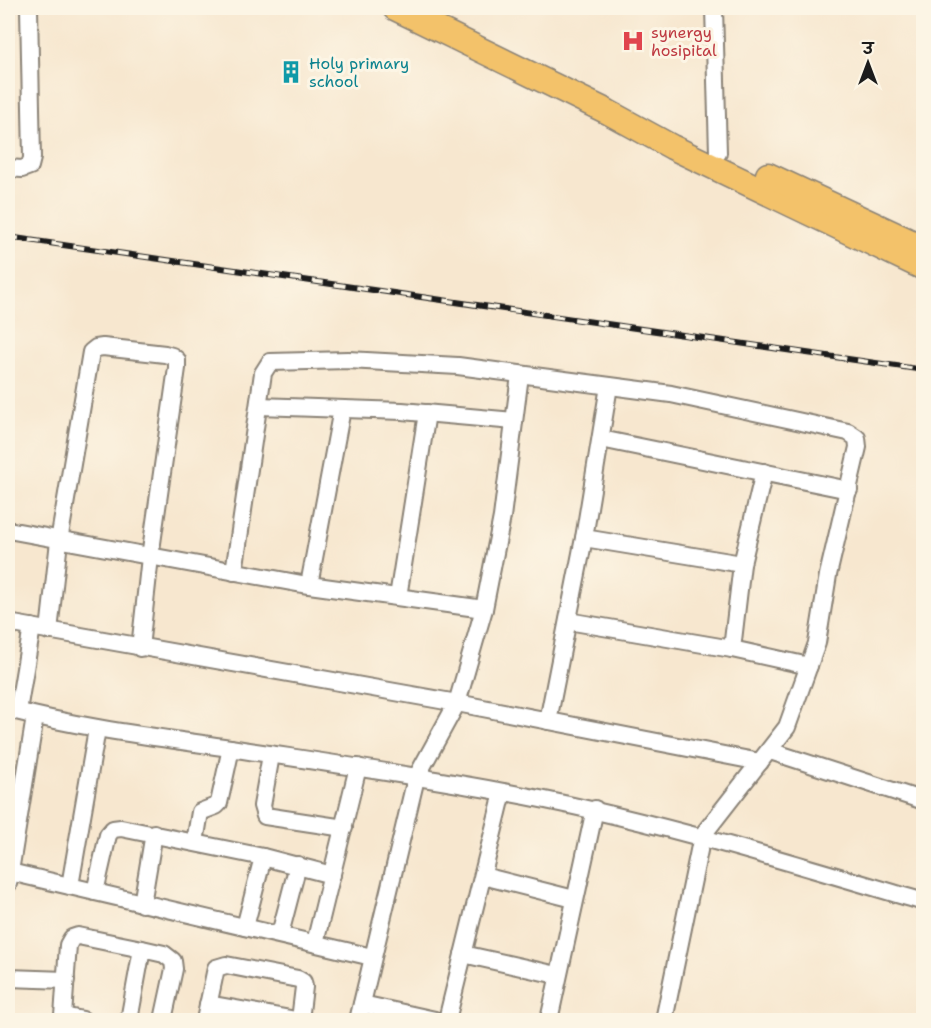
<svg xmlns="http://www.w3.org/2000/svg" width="931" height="1028" viewBox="0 0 931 1028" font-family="'Shantell Sans','Playpen Sans Deva',sans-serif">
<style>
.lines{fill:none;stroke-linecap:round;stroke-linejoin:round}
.minor-casing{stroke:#8a8276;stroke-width:20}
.highway-casing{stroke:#8a8276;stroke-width:27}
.minor{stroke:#fff;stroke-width:16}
.highway{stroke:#f3c26a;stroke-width:24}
.rail-casing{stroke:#1c1c1c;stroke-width:6}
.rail{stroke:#fcf5e5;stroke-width:4;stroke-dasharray:11;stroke-linecap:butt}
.labels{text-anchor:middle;stroke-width:6;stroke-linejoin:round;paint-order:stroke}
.health-label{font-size:16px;fill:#be3a42;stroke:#fcf5e5;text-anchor:start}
.culture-label{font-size:16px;fill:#0d838f;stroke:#fcf5e5;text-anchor:start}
</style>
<rect width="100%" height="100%" fill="#fcf5e5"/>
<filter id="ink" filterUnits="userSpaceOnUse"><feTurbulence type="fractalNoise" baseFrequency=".0167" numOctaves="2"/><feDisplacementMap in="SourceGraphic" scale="12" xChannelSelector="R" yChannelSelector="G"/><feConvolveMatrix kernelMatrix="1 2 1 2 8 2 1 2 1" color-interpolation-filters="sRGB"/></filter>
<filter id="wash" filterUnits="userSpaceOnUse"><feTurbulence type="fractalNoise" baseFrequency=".008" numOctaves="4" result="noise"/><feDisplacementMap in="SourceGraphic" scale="24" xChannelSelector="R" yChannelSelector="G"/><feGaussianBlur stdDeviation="1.35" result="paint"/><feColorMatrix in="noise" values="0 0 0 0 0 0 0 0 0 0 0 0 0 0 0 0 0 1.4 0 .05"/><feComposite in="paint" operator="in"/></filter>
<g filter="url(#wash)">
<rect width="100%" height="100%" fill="#f7e7cf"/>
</g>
<g filter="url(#ink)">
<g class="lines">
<!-- minor casing -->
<g class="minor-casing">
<g id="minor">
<polyline points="714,8 718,153"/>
<polyline points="8,168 22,169 30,166 32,158 29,8"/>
<polyline points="259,406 402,411 514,421"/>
<polyline points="601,439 849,490"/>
<polyline points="8,530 302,584 484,609"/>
<polyline points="584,538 742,564"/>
<polyline points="234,572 263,373 270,362 348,360 458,366 671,394 848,432 857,438 858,447 828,575 817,643 787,727 702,836 664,1020"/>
<polyline points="309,585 342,409"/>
<polyline points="398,597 427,413"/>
<polyline points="568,621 732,649 809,666"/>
<polyline points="8,623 457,703 760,762"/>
<polyline points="49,631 59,541 91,352 96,348 103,347 165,354 172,356 177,360 177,368 150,557 140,648"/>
<polyline points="732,649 742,564 764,472"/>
<path d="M8 709C81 728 155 737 230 748 321 762 413 775 504 792 647 818 785 861 924 902"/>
<polyline points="18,711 32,627"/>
<polyline points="548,721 584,538 609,386"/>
<polyline points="770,751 924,801"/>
<polyline points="271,755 262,806 265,816 344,828"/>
<polyline points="195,842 200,812 216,806 219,803 231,748"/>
<polyline points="263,857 332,875"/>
<polyline points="10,872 372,957"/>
<polyline points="483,876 574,899"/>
<polyline points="8,884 35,717"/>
<polyline points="70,886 97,729"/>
<polyline points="95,892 108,835 113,829 121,828 263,857 245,927"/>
<polyline points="142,904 154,833"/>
<polyline points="280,934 298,865"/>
<polyline points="315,943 358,767"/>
<polyline points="142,949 164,954 173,961 174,969 163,1020"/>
<polyline points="463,954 557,975"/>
<polyline points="8,978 66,980"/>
<polyline points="208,1004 296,1020"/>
<polyline points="362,1004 435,1020"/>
<polyline points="63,1016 68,945 72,938 78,936 142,949 129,1020"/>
<polyline points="63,1020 63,1016 83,1020"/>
<polyline points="205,1020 216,968 226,965 298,979 303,982 304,987 300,1020"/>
<polyline points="358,1020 416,778 457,703 484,609 502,517 520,375"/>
<polyline points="447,1020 503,792"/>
<polyline points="549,1020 595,809"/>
</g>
</g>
<!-- highway casing -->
<g class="highway-casing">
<g id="highway">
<polyline points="395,8 608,112 672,147 924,268"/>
<polyline points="768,175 924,248"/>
</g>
</g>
<!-- minor -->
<use href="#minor" class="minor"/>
<!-- highway -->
<use href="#highway" class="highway"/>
<!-- rail casing -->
<g class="rail-casing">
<polyline id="rail" points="8,237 924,370"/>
</g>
<!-- rail -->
<use href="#rail" class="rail"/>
</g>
</g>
<!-- icons -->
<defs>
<g id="hospital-bare" transform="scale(1.8)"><path d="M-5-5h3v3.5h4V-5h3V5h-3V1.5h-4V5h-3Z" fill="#e0444e" stroke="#fcf5e5" stroke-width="2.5" paint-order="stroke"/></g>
<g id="building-bare" transform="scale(1.8)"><path d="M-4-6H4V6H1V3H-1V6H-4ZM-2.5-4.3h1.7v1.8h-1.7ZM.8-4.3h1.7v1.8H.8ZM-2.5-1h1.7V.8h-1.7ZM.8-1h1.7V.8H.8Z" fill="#0f9aa8" stroke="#fcf5e5" stroke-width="2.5" paint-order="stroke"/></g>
</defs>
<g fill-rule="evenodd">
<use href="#hospital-bare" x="633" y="41"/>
<use href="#building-bare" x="291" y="72"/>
</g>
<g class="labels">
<!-- health labels -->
<g class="health-label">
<text x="651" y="38">synergy<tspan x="651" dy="18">hosipital</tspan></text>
</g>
<!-- culture labels -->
<g class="culture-label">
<text x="309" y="69">Holy primary<tspan x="309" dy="18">school</tspan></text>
</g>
</g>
<!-- margin -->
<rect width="931" height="1028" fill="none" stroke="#fcf5e5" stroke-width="30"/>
<!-- north arrow -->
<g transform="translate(868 63)" stroke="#fcf5e5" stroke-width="4.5" paint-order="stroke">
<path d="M0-4.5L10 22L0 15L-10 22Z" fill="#1c1c1c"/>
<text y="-9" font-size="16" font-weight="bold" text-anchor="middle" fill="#1c1c1c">उ</text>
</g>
</svg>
